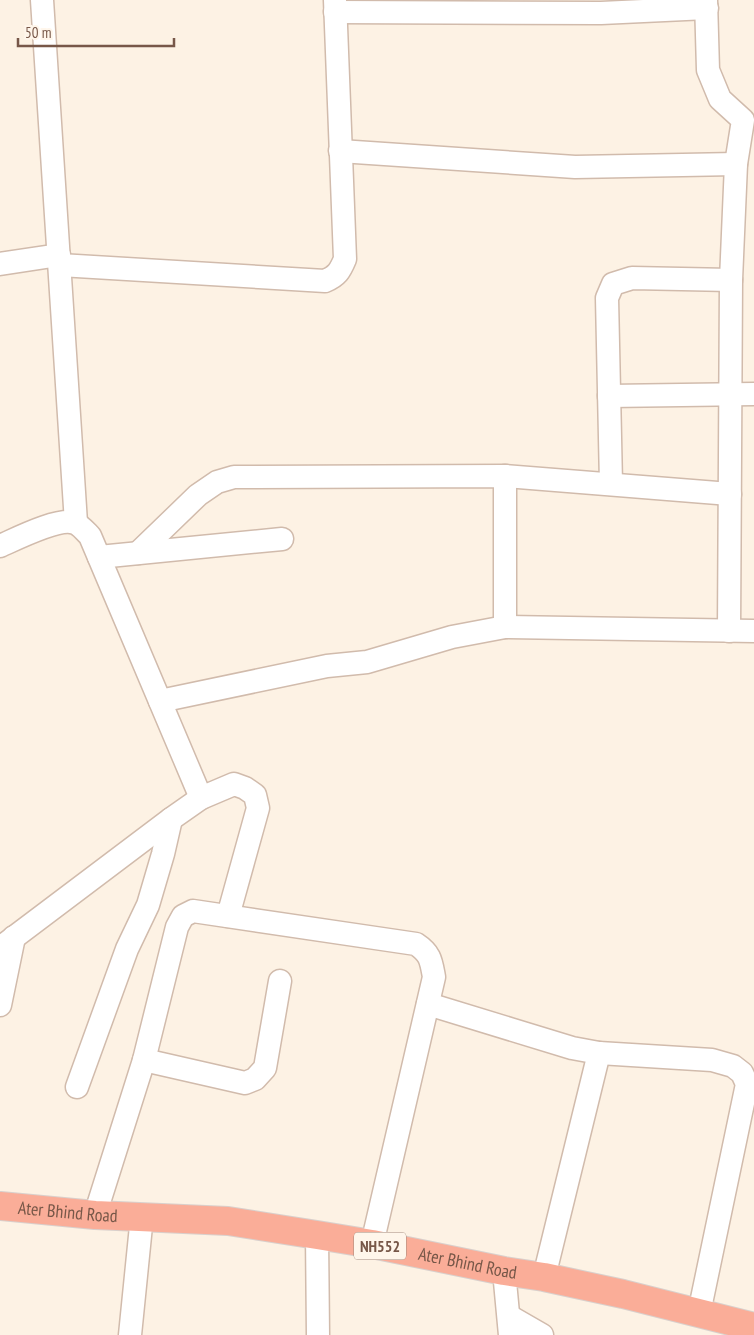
<svg xmlns="http://www.w3.org/2000/svg" width="754" height="1335" viewBox="0 0 754 1335" font-family="'PT Sans Narrow',sans-serif">
<style>
.lines{fill:none;stroke-linecap:round;stroke-linejoin:round}
.street-casing{stroke:#d1bbac;stroke-width:25}
.highway-casing{stroke:#d9d0cc;stroke-width:30}
.street{stroke:#fff;stroke-width:22}
.highway{stroke:#faad98;stroke-width:28}
.labels{text-anchor:middle;stroke-width:4;stroke-linejoin:round;paint-order:stroke}
.shield{fill:#fff6eb;stroke:#a08779;stroke-width:1}
.shield-label{font-size:16px;font-weight:bold;fill:#775748}
.street-label{font-size:18px;fill:#775748;stroke:#fff6eb}
</style>
<rect width="100%" height="100%" fill="#fdf2e4"/>
<g class="lines">
<!-- street casing -->
<g class="street-casing">
<g id="street">
<polyline points="42,0 76,523"/>
<polyline points="706,0 708,70 720,99 743,120 736,164 731,280 729,631"/>
<polyline points="335,12 601,13 707,8"/>
<polyline points="340,151 575,167 736,164"/>
<polyline points="0,264 59,255"/>
<path d="M60 265 325 281C337 276 340 271 345 259L335 0"/>
<polyline points="609,396 754,394"/>
<polyline points="611,484 607,298 613,284 632,278 731,280"/>
<path d="M0 546C16 539 59 517 75 523 80 525 86 532 90 536L201 798"/>
<polyline points="138,553 198,495 217,482 234,477 505,476 730,494"/>
<polyline points="99,557 282,539"/>
<polyline points="505,627 505,476"/>
<polyline points="160,701 327,666 367,662 452,637 505,627 754,631"/>
<polyline points="0,948 171,819 201,798 234,784 245,788 255,795 258,808 228,916"/>
<polyline points="428,1004 572,1048 599,1053 712,1060 733,1066 742,1073 747,1084 699,1313"/>
<polyline points="0,1005 14,937"/>
<polyline points="144,1060 245,1083 255,1079 265,1068 280,981"/>
<polyline points="77,1087 127,949 148,905 163,854 171,819"/>
<path d="M95 1215 144 1060 177 927 183 916 193 911 416 944C431 954 431 961 434 977L372 1244"/>
<polyline points="317,1235 318,1335"/>
<polyline points="504,1271 510,1335"/>
<polyline points="544,1277 599,1053"/>
<polyline points="509,1316 542,1335"/>
<polyline points="130,1335 142,1216"/>
</g>
</g>
<!-- highway casing -->
<g class="highway-casing">
<g id="highway">
<path id="s1" d="M0 1206 95 1215 228 1221 317 1235 372 1244 504 1271 544 1277 623 1294 754 1327"/>
</g>
</g>
<!-- street -->
<use href="#street" class="street"/>
<!-- highway -->
<use href="#highway" class="highway"/>
</g>
<g class="labels">
<!-- shield labels -->
<rect class="shield" x="354" y="1232.5" width="52" height="27" rx="4"/>
<g class="shield-label">
<text x="380" y="1252">NH552</text>
</g>
<!-- street labels -->
<g class="street-label">
<text dy="6" stroke="none"><textPath href="#s1" startOffset="68">Ater Bhind Road</textPath></text>
<text dy="6" stroke="none"><textPath href="#s1" startOffset="472">Ater Bhind Road</textPath></text>
</g>
</g>
<!-- scale -->
<path d="M18 38v8h156v-8" fill="none" stroke="#775748" stroke-width="2.5"/>
<text x="25" y="38" font-size="15" fill="#775748" stroke="#fff6eb" stroke-width="4" paint-order="stroke">50 m</text>
</svg>
